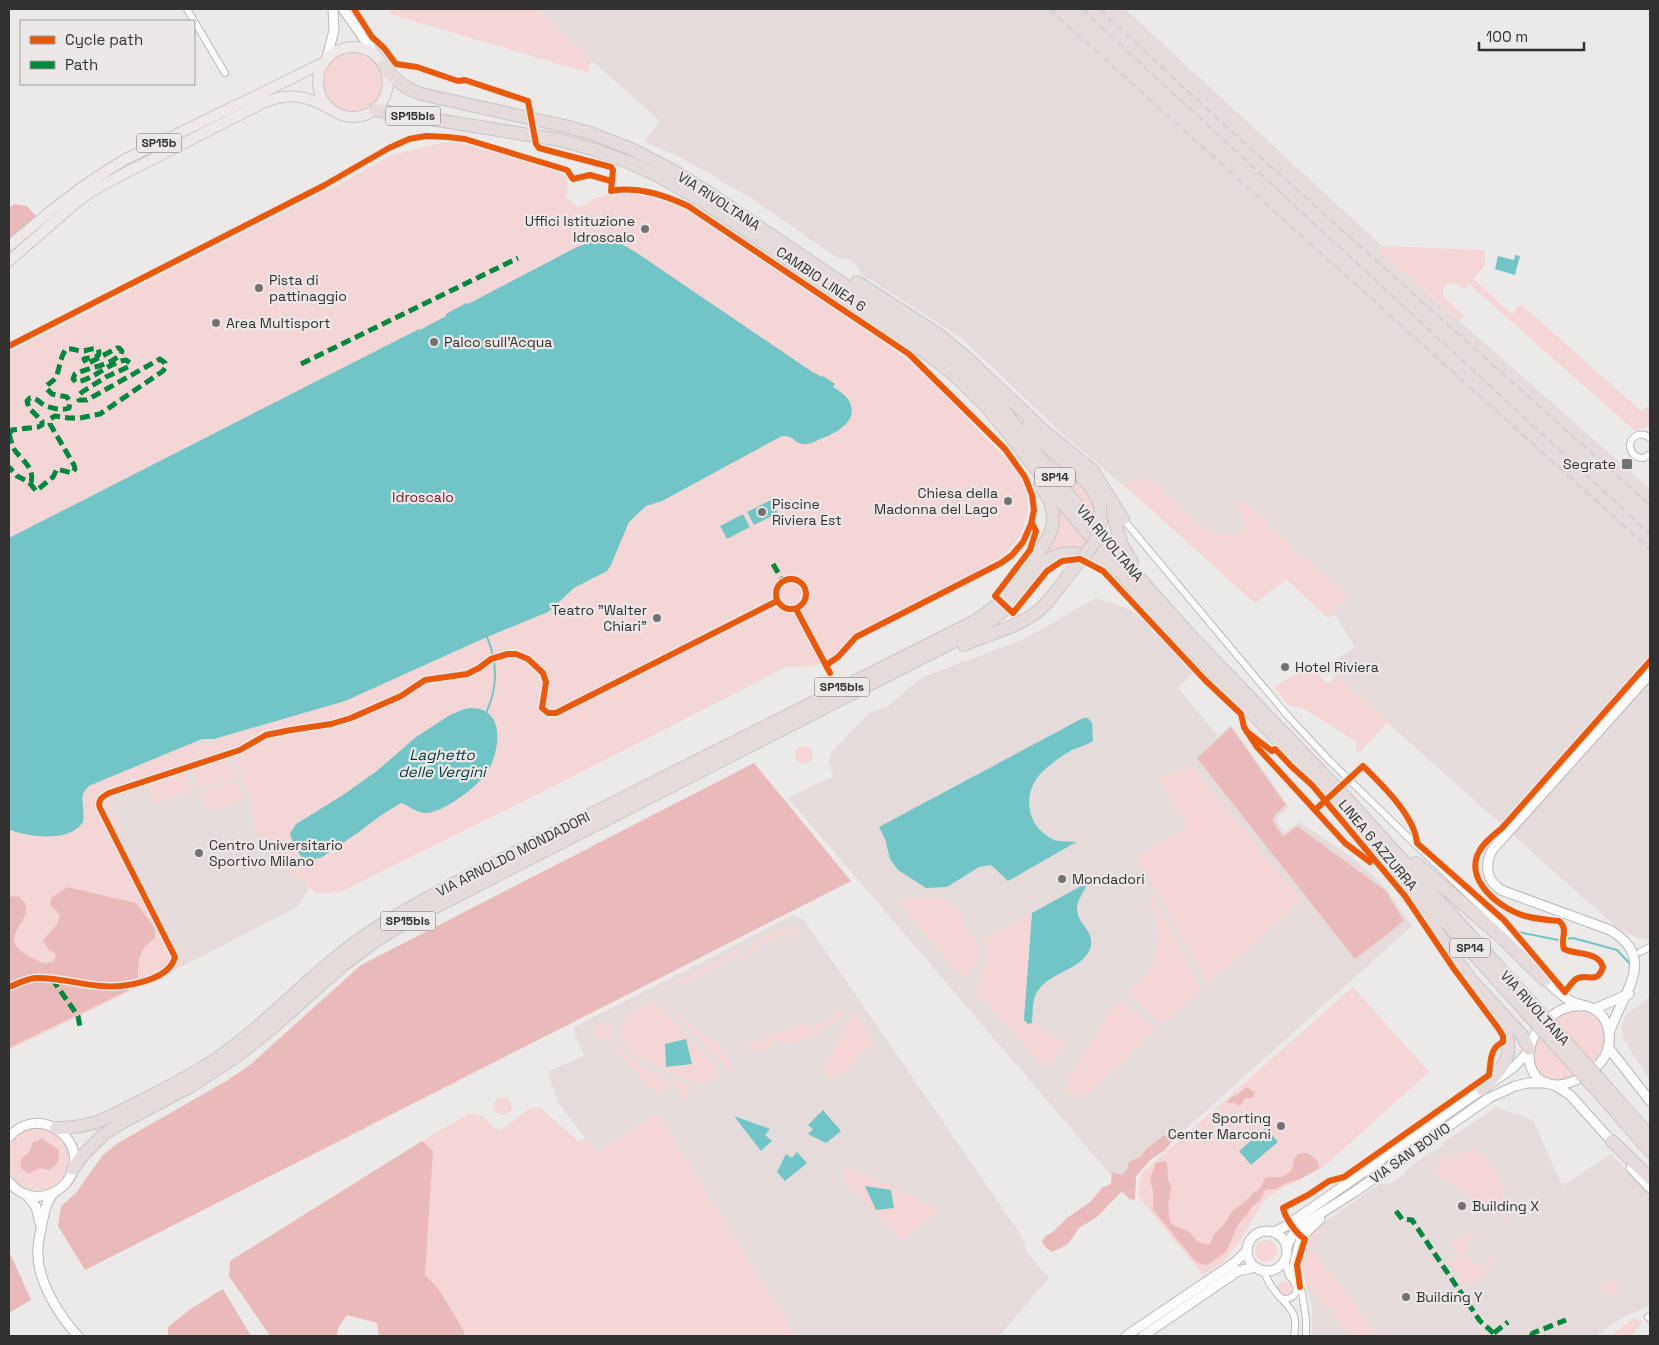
<svg xmlns="http://www.w3.org/2000/svg" width="1659" height="1345" viewBox="0 0 1659 1345" font-family="'Space Grotesk',sans-serif">
<style>
.built{fill:#e5dbdb}
.green{fill:#f5d6d6}
.forest{fill:#eababa}
.water{fill:#72c5c7}
.lines{fill:none;stroke-linecap:round;stroke-linejoin:round}
.stream{stroke:#72c5c7;stroke-width:2}
.street-casing{stroke:#bab8b8;stroke-width:8}
.secondary-casing{stroke:#bab8b8;stroke-width:11}
.primary-casing{stroke:#c7c6c6;stroke-width:12}
.highway-casing{stroke:#c7c6c6;stroke-width:14}
.street{stroke:#fcfcfc;stroke-width:6}
.secondary{stroke:#fcfcfc;stroke-width:9}
.primary{stroke:#efe8e8;stroke-width:10}
.highway{stroke:#e6dbdb;stroke-width:12}
.rail{stroke:#d1d0d0;stroke-width:2;stroke-dasharray:8 4;stroke-linecap:butt}
.highway-bridge-casing{stroke:#c7c6c6;stroke-width:14;stroke-linecap:butt}
.highway-bridge{stroke:#e6dbdb;stroke-width:12}
.quiet{stroke:#00873e;stroke-width:5;stroke-dasharray:10 5;stroke-linecap:butt}
.cycleway-casing{stroke:#ede8e8;stroke-width:9}
.cycleway{stroke:#e8590c;stroke-width:6}
.poi-dot{fill:#737171;stroke:#ede8e8;stroke-width:2}
.labels{text-anchor:middle;stroke-width:4.5;stroke-linejoin:round;paint-order:stroke}
.shield{fill:#ede8e8;stroke:#6a6767;stroke-width:1}
.shield-label{font-size:12px;font-weight:bold;fill:#323030}
.street-label{font-size:14px;fill:#323030;stroke:#ede8e8}
.poi-label{font-size:14px;fill:#323030;stroke:#ede8e8;text-anchor:start}
.park-label{font-size:14px;fill:#7b1725;stroke:#ede8e8}
.water-label{font-size:15px;font-style:italic;fill:#013a3b;stroke:#ede8e8}
</style>
<rect width="100%" height="100%" fill="#ece9e9"/>
<!-- built -->
<g class="built">
<polygon points="536,9 1125,9 1382,246 1379,250 1650,489 1650,940 1636,937 1615,926 1325,667 1355,647 1335,615 1328,618 1287,579 1255,603 1142,501 1065,436 960,337 860,273 856,264 846,258 839,259 751,198 678,156 644,142 660,121 591,60"/>
<polygon points="1096,598 1131,610 1152,627 1194,672 1178,688 1218,736 1231,725 1289,807 1279,816 1277,821 1284,833 1300,822 1361,864 1387,890 1412,926 1121,1187 788,798 833,776 829,761 832,751 869,713 888,706 921,678 1024,639"/>
<polygon points="234,754 251,803 255,830 309,888 297,907 182,966 118,838 121,829 111,807 113,800 119,793"/>
<polygon points="793,915 804,920 1021,1235 1028,1254 1049,1278 999,1336 795,1336 744,1253 650,1117 597,1153 559,1104 547,1072 584,1056 573,1028"/>
<polygon points="1650,997 1650,1081 1625,1041 1621,1028 1626,1015"/>
<polygon points="1496,1107 1533,1120 1562,1186 1611,1154 1650,1195 1650,1305 1623,1317 1596,1336 1312,1336 1312,1308 1302,1267 1309,1233 1381,1183 1382,1185 1386,1183 1388,1185 1405,1174 1404,1172 1425,1156 1441,1147 1445,1141"/>
</g>
<!-- green -->
<g class="green">
<polygon points="389,9 536,9 591,60 589,73 393,15"/>
<circle cx="353" cy="82" r="30"/>
<polygon points="451,141 537,163 562,171 568,181 566,197 579,208 595,198 618,192 648,195 685,209 866,328 907,360 943,392 983,436 1012,464 1025,483 1028,511 1020,536 1005,554 982,571 853,635 832,658 814,666 786,667 543,792 343,891 318,894 284,867 255,830 251,803 234,754 185,771 192,791 155,803 148,784 166,777 119,793 113,800 111,807 121,829 118,838 182,966 9,1050 9,352 347,180 391,155"/>
<polygon points="1382,246 1485,250 1485,265 1473,279 1512,314 1521,304 1641,411 1648,406 1650,408 1650,426 1635,431 1469,284 1464,289 1455,283 1447,284 1443,289 1443,296 1464,316 1460,321 1379,250"/>
<polygon points="1042,447 1074,474 1093,501 1096,518"/>
<path d="M1150 479C1168 495 1218 555 1243 529L1244 520 1235 496 1268 520 1269 526 1347 595 1328 618 1286 579 1255 603 1122 483Z"/>
<polygon points="1055,501 1088,541 1081,551 1041,562"/>
<polygon points="1309,666 1328,684 1337,676 1388,722 1359,753 1356,750 1357,742 1303,708 1288,705 1274,687"/>
<circle cx="804" cy="755" r="9"/>
<polygon points="229,758 236,777 200,789 193,770"/>
<polygon points="1190,765 1301,900 1208,984 1137,856 1187,827 1159,779"/>
<polygon points="236,780 243,799 207,812 200,793"/>
<path d="M1146 885 1201 989 1162 1024 1128 992C1134 986 1144 980 1148 973 1166 945 1155 913 1146 885Z"/>
<path d="M902 898C930 898 944 893 963 915L961 917 976 944 977 943C981 958 975 967 965 977H962L899 903Z"/>
<polygon points="1032,913 1024,1020 1032,1023 1033,1018 1039,1027 1065,1042 1049,1067 1042,1064 977,992 987,960 983,940"/>
<polygon points="787,927 798,930 801,934 796,936 790,935 788,931 754,949 755,953 750,954 749,951 751,945"/>
<polygon points="739,951 745,958 741,960 738,955 694,978 668,987 670,983 693,974"/>
<polygon points="1353,987 1429,1072 1322,1168 1275,1192 1263,1202 1238,1244 1222,1263 1203,1275 1138,1196 1141,1174"/>
<polygon points="1122,1001 1156,1030 1084,1097 1074,1097 1065,1089 1068,1079 1098,1033 1109,1012"/>
<path d="M648 1003H653L658 1006 716 1066 717 1079C711 1081 704 1084 698 1083 690 1082 680 1076 672 1073 654 1065 601 1044 629 1017 635 1011 640 1006 648 1003Z"/>
<polygon points="664,1003 725,1051 734,1074"/>
<polygon points="845,1009 842,1016 815,1035 790,1044 776,1040 765,1049 760,1050 739,1048 808,1022 810,1028 834,1018 834,1013"/>
<path d="M1572 1011C1583 1010 1593 1012 1599 1021 1626 1058 1547 1105 1535 1063 1528 1039 1552 1018 1572 1011Z"/>
<polygon points="852,1015 856,1015 858,1018 873,1040 841,1075 830,1078 824,1070"/>
<circle cx="603" cy="1032" r="9"/>
<polygon points="617,1044 627,1056 640,1066 662,1075 670,1088 656,1093 618,1053 615,1047"/>
<polygon points="670,1078 690,1087 686,1090 690,1097 684,1100"/>
<circle cx="503" cy="1106" r="9"/>
<path d="M533 1108H541L579 1142 585 1138 597 1153 652 1116H660L795 1336H464V1330L438 1288 425 1275 433 1151 422 1141 468 1114C482 1113 486 1118 493 1128L501 1130 526 1111Z"/>
<circle cx="38" cy="1159" r="31"/>
<path d="M1475 1149C1485 1154 1487 1165 1497 1171L1504 1190 1500 1192 1502 1195H1505L1506 1219 1431 1171 1432 1169 1436 1170 1441 1167 1437 1162 1440 1156H1445L1448 1160 1459 1153Z"/>
<polygon points="851,1168 939,1209 904,1241 844,1180 842,1169"/>
<path d="M1317 1228H1321L1324 1231 1311 1241 1310 1247 1346 1292 1378 1336C1364 1336 1352 1338 1342 1327 1338 1322 1336 1315 1332 1310 1329 1307 1323 1305 1320 1301 1298 1277 1302 1263 1309 1233Z"/>
<polygon points="1474,1229 1463,1258 1486,1267 1492,1253 1496,1254 1495,1259 1477,1282 1472,1282 1466,1287 1449,1262 1459,1255 1450,1243"/>
<circle cx="1266" cy="1251" r="11"/>
<circle cx="1610" cy="1288" r="9"/>
<circle cx="1285" cy="1288" r="7"/>
<polygon points="1634,1318 1643,1321 1631,1336 1610,1336"/>
</g>
<!-- forest -->
<g class="forest">
<polygon points="14,204 27,206 36,216 9,240 9,208"/>
<polygon points="1231,727 1286,805 1275,815 1273,821 1283,837 1297,826 1386,891 1404,921 1355,959 1197,758"/>
<polygon points="754,763 851,881 85,1270 58,1226 61,1206 75,1194 103,1155 118,1143 228,1080 251,1064 361,965"/>
<path d="M67 887 136 903 155 928V938C138 951 138 959 138 980L127 991 9 1048V897L18 896C43 915 2 930 18 948 23 954 38 961 45 964L54 961 56 954 49 950 43 941C49 932 59 926 60 915L50 904 52 897Z"/>
<polygon points="1246,1087 1255,1092 1253,1098 1245,1098 1240,1106 1234,1103 1226,1103 1233,1096 1237,1095"/>
<polygon points="1173,1135 1176,1137 1164,1151 1152,1158 1136,1176 1135,1200 1129,1199 1123,1192 1120,1193 1097,1217 1079,1228 1068,1244 1061,1248 1052,1252 1045,1247 1042,1241 1046,1236 1054,1231 1067,1218 1090,1202 1102,1188 1111,1184 1112,1172 1122,1175 1127,1170 1129,1162 1141,1157 1146,1149 1163,1136"/>
<path d="M42 1139 59 1150C59 1162 58 1164 49 1170L39 1168 29 1174 21 1168V1158L29 1153 33 1142Z"/>
<polygon points="422,1141 433,1151 425,1275 438,1288 464,1331 464,1336 379,1336 377,1323 347,1315 338,1328 337,1336 270,1336 229,1276 230,1261"/>
<path d="M1308 1153C1313 1157 1320 1161 1319 1168L1300 1179 1286 1183 1276 1189 1265 1190 1261 1199 1252 1207 1246 1216 1239 1223 1226 1252 1207 1265 1201 1264 1195 1261 1153 1210V1190L1150 1179 1156 1163 1165 1161 1167 1163 1168 1179 1171 1188 1168 1206 1170 1222C1175 1228 1183 1227 1189 1232 1197 1240 1197 1244 1210 1244L1214 1234 1223 1226 1233 1210 1238 1207 1250 1197 1254 1192 1259 1190 1266 1177C1272 1177 1281 1178 1286 1175 1300 1167 1286 1152 1308 1153Z"/>
<polygon points="9,1251 31,1300 9,1313"/>
<polygon points="223,1289 251,1336 168,1336 168,1327 189,1310"/>
</g>
<!-- water -->
<g class="water">
<path d="M604 240 620 243 637 253 811 371 822 377 823 376 835 384 833 387C839 391 848 396 850 403 859 423 832 435 818 440 814 442 808 445 803 444 795 444 794 435 782 436L662 501 646 506 629 522 611 565 607 571 574 588 548 612 487 637 345 701 214 739H202L91 785C76 794 86 807 83 822 70 843 30 837 10 830L9 831V538L419 329 420 330 446 316V314L466 303 468 304 577 247 591 242Z"/>
<polygon points="1515,255 1520,256 1515,275 1495,269 1498,256 1514,260"/>
<polygon points="771,500 778,513 754,525 747,512"/>
<polygon points="743,514 750,527 727,539 720,526"/>
<path d="M471 708C506 708 500 750 488 771 480 785 443 813 426 813 417 813 409 806 401 803L380 816 359 832 322 857 308 861 302 858 295 848 290 834 296 824 343 795 378 770 416 737 450 715 464 709Z"/>
<path d="M1083 718H1088L1092 723 1093 741C1087 745 1079 747 1072 750 1063 755 1052 763 1044 770 1021 791 1025 827 1054 840 1060 842 1070 841 1076 842L1008 881 991 865 979 867 947 887 926 888 898 870 890 859 885 839 879 827Z"/>
<path d="M1092 880C1086 885 1085 889 1081 896 1066 922 1098 927 1090 949 1081 972 1046 971 1035 996 1032 1006 1033 1013 1032 1023L1028 1024 1024 1020 1032 913Z"/>
<polygon points="686,1039 692,1064 666,1067 665,1044"/>
<polygon points="823,1110 841,1131 826,1143 808,1134 813,1129 808,1125"/>
<polygon points="734,1116 770,1129 765,1135 772,1141 761,1151"/>
<polygon points="1266,1128 1278,1142 1251,1165 1239,1151"/>
<polygon points="797,1152 807,1163 785,1181 777,1172 786,1154 792,1158"/>
<polygon points="865,1186 891,1190 894,1208 876,1210"/>
</g>
<g class="lines">
<!-- stream -->
<g class="stream">
<path d="M486 713C498 688 498 663 487 637"/>
<polyline points="1518,932 1558,940 1573,938 1617,950 1631,965"/>
</g>
<!-- street casing -->
<g class="street-casing">
<g id="street">
<polyline points="187,9 225,73"/>
<path d="M1650 438C1642 432 1633 434 1630 444 1630 453 1635 458 1644 458L1650 454"/>
<polyline points="1123,519 1287,715 1328,759 1417,846 1496,921 1527,955"/>
<polyline points="1640,952 1650,947"/>
<polyline points="1285,1260 1289,1276 1300,1287 1302,1293 1306,1319 1306,1336"/>
<path d="M1264 1271C1267 1280 1271 1287 1278 1295 1292 1311 1298 1312 1294 1336"/>
<path d="M1281 1298C1291 1301 1299 1294 1296 1284"/>
<polyline points="1648,1317 1650,1319"/>
</g>
</g>
<!-- secondary casing -->
<g class="secondary-casing">
<g id="secondary">
<polyline points="343,9 377,57"/>
<polyline points="327,58 334,30 333,9"/>
<path d="M1545 980C1554 988 1562 996 1572 1002 1579 1005 1587 1005 1594 1009 1610 1018 1613 1041 1605 1056 1599 1067 1587 1075 1576 1080 1528 1102 1511 1044 1553 1015 1561 1009 1570 1005 1581 1006"/>
<polyline points="1594,1009 1629,994"/>
<path d="M1609 1034C1622 992 1659 959 1610 930L1501 890C1486 880 1484 864 1493 849L1650 674"/>
<polyline points="1608,1047 1650,1101"/>
<polyline points="1556,1086 1570,1095 1615,1145"/>
<path d="M9 1137C41 1100 96 1146 66 1183 60 1190 52 1194 43 1196 29 1198 17 1192 9 1182"/>
<polyline points="1631,1168 1650,1188"/>
<path d="M54 1193C46 1201 44 1213 42 1224 40 1234 37 1245 38 1255 38 1282 60 1317 78 1336"/>
<polyline points="26,1194 36,1207 40,1223"/>
<circle cx="1267" cy="1251" r="20"/>
<polyline points="1274,1232 1286,1226 1514,1067 1528,1052"/>
<polyline points="1287,1247 1291,1237 1301,1226 1356,1191 1489,1098 1515,1086 1528,1083 1547,1083"/>
<polyline points="1296,1283 1294,1266 1301,1237 1320,1219"/>
<polyline points="1126,1336 1234,1263 1247,1251"/>
<polyline points="1143,1336 1238,1271 1256,1267"/>
</g>
</g>
<!-- primary casing -->
<g class="primary-casing">
<g id="primary">
<circle cx="353" cy="82" r="35"/>
<path d="M9 246C48 213 81 185 126 159L323 63"/>
<path d="M9 261 77 202 92 191 129 171 263 103C290 92 305 95 330 109"/>
</g>
</g>
<!-- highway casing -->
<g class="highway-casing">
<g id="highway">
<path d="M384 66C395 80 404 88 421 94L565 126 590 133 629 148 672 170 706 191 954 359 993 396 1060 484 1114 550 1190 635 1348 800 1533 1005"/>
<polyline points="375,110 560,140 592,149 628,162 660,177 702,201 929,355 953,374 982,402 1005,429 1060,500 1144,600 1340,805 1526,1012"/>
<polyline points="857,282 939,335 968,359 1044,431 1093,471 1123,519"/>
<path d="M1029 425C1036 434 1043 443 1052 451 1070 468 1093 481 1100 506"/>
<polyline points="1110,506 1122,545 1132,562"/>
<path d="M964 645C992 632 1023 627 1045 605"/>
<polyline points="1416,863 1502,938 1545,980"/>
<polyline points="1403,884 1471,980 1521,1034 1529,1049"/>
<path d="M1482 1089C1507 1066 1519 1048 1497 1017"/>
<polyline points="1609,1090 1650,1137"/>
<polyline points="1602,1096 1650,1151"/>
<path d="M56 1128C94 1128 109 1117 141 1101 177 1083 213 1064 244 1038 277 1012 305 982 338 956 370 929 407 910 443 889L975 621C984 615 995 608 1003 599 1017 584 1051 542 1053 522 1054 508 1048 496 1040 486"/>
<polyline points="1612,1141 1650,1178"/>
<path d="M73 1169 83 1155 103 1135 123 1122 191 1086 237 1056 271 1029 343 965 377 940 406 922 978 629C988 623 998 616 1006 608 1019 595 1029 576 1043 564 1065 545 1094 554 1112 572"/>
</g>
</g>
<!-- street -->
<use href="#street" class="street"/>
<!-- secondary -->
<use href="#secondary" class="secondary"/>
<!-- primary -->
<use href="#primary" class="primary"/>
<!-- highway -->
<use href="#highway" class="highway"/>
<!-- rail -->
<g class="rail">
<polyline points="1049,9 1650,549"/>
<polyline points="1082,9 1650,534"/>
<polyline points="1099,9 1231,131 1650,505"/>
</g>
<!-- highway-bridge casing -->
<g class="highway-bridge-casing">
<g id="highway-bridge">
<polyline points="1045,605 1095,542 1101,521 1100,506"/>
<polyline points="1533,1005 1609,1090"/>
<polyline points="1526,1012 1602,1096"/>
</g>
</g>
<!-- highway-bridge -->
<use href="#highway-bridge" class="highway-bridge"/>
<!-- quiet -->
<g class="quiet">
<polyline points="301,364 518,258"/>
<path d="M9 434 12 430 38 427 42 425V421L29 408 27 401 30 398C37 398 39 402 44 405 51 408 62 411 69 408L70 402 67 397 52 394 46 388C47 383 53 383 56 377 60 368 60 357 66 349 72 348 77 351 84 351 89 350 92 348 98 349L99 352 98 356 84 359 87 364 117 348H119L122 351 121 354C109 366 90 367 75 374L73 379 76 382C94 380 109 362 126 360L130 363 128 367 106 377 82 392 79 395V400H87L160 359 165 363V368L163 371 100 414 80 418H69L55 416 50 419V424L74 465 75 469 72 473 57 469 53 477 36 491 29 482 17 476 9 467"/>
<path d="M9 434C11 440 12 447 16 452 24 461 35 470 31 483"/>
<polyline points="773,564 783,581"/>
<polyline points="52,979 78,1016 80,1027"/>
<polyline points="1396,1211 1402,1219 1412,1220 1480,1321 1497,1336"/>
<polyline points="1494,1333 1508,1322"/>
<polyline points="1531,1336 1533,1333 1566,1320"/>
</g>
<!-- cycleway casing -->
<g class="cycleway-casing">
<g id="cycleway">
<path d="M354 9 372 37 384 48 396 64 417 67 458 81 465 80 528 101 536 144 539 148 611 167 613 170 611 191C638 186 664 195 688 206L909 354 1005 449 1025 477 1032 495 1034 510 1031 524 1023 542 1012 555 1001 563 856 637 838 657 826 665"/>
<polyline points="9,346 323,186 389,148 409,139 426,136 448,137 465,139 567,170 573,179 590,175 611,181"/>
<polyline points="1033,525 1036,531 1030,550 995,596 1013,613 1047,571 1062,561 1080,559 1103,571 1205,680 1241,714 1244,727 1257,747 1345,843 1370,862"/>
<circle cx="791" cy="594" r="15"/>
<polyline points="796,609 830,673"/>
<path d="M1247 732 1272 751 1275 749 1292 767 1312 785 1405 896 1454 969 1498 1028 1503 1036V1042C1489 1048 1491 1062 1489 1075L1344 1177 1329 1181 1308 1195 1283 1208C1285 1217 1296 1234 1305 1239L1297 1265 1300 1287"/>
<path d="M1315 810 1363 766C1381 784 1415 816 1417 843L1504 920 1565 992C1568 988 1572 982 1576 979 1586 972 1597 986 1603 967 1598 951 1576 955 1564 949 1560 939 1569 929 1559 921 1548 920 1536 919 1525 916 1500 909 1462 879 1480 850 1485 841 1494 835 1502 828L1650 661"/>
<path d="M9 987C17 984 26 979 35 978 56 977 78 984 100 986 121 988 169 982 175 957L100 808C97 800 102 797 109 793L240 750 266 735 291 730 331 724 351 718 401 696 425 680 467 674 479 668 491 659 508 654H516L528 659 543 673 546 682 542 708 548 713H556L777 601"/>
</g>
</g>
<!-- cycleway -->
<use href="#cycleway" class="cycleway"/>
</g>
<!-- markers -->
<g class="poi-dot">
<circle cx="645" cy="229" r="5"/>
<circle cx="259" cy="288" r="5"/>
<circle cx="216" cy="323" r="5"/>
<circle cx="434" cy="342" r="5"/>
<rect x="1621" y="458" width="12" height="12" rx="2.5"/>
<circle cx="1008" cy="501" r="5"/>
<circle cx="762" cy="512" r="5"/>
<circle cx="657" cy="618" r="5"/>
<circle cx="1285" cy="667" r="5"/>
<circle cx="199" cy="853" r="5"/>
<circle cx="1062" cy="879" r="5"/>
<circle cx="1281" cy="1126" r="5"/>
<circle cx="1462" cy="1206" r="5"/>
<circle cx="1406" cy="1297" r="5"/>
</g>
<g class="labels">
<!-- shield labels -->
<g class="shield">
<rect x="385.5" y="106.5" width="55" height="19" rx="4"/>
<rect x="136.5" y="133.5" width="45" height="19" rx="4"/>
<rect x="1035" y="467.5" width="40" height="19" rx="4"/>
<rect x="814.5" y="677.5" width="55" height="19" rx="4"/>
<rect x="380.5" y="911.5" width="55" height="19" rx="4"/>
<rect x="1450" y="938.5" width="40" height="19" rx="4"/>
</g>
<g class="shield-label">
<text x="413" y="120">SP15bis</text>
<text x="159" y="147">SP15b</text>
<text x="1055" y="481">SP14</text>
<text x="842" y="691">SP15bis</text>
<text x="408" y="925">SP15bis</text>
<text x="1470" y="952">SP14</text>
</g>
<!-- street labels -->
<g class="street-label">
<text transform="translate(719 201) rotate(33)" y="5">VIA RIVOLTANA</text>
<text transform="translate(821 279) rotate(34)" y="5">CAMBIO LINEA 6</text>
<text transform="translate(1110 543) rotate(50)" y="5">VIA RIVOLTANA</text>
<text transform="translate(1378 845) rotate(50)" y="5">LINEA 6 AZZURRA</text>
<text transform="translate(513 854) rotate(-27)" y="5">VIA ARNOLDO MONDADORI</text>
<text transform="translate(1535 1008) rotate(48)" y="5">VIA RIVOLTANA</text>
<text transform="translate(1410 1153) rotate(-35)" y="5">VIA SAN BOVIO</text>
</g>
<!-- poi labels -->
<g class="poi-label">
<text x="635" y="226" text-anchor="end">Uffici Istituzione<tspan x="635" dy="16">Idroscalo</tspan></text>
<text x="269" y="285">Pista di<tspan x="269" dy="16">pattinaggio</tspan></text>
<text x="226" y="328">Area Multisport</text>
<text x="444" y="347">Palco sull'Acqua</text>
<text x="1616" y="469" text-anchor="end">Segrate</text>
<text x="998" y="498" text-anchor="end">Chiesa della<tspan x="998" dy="16">Madonna del Lago</tspan></text>
<text x="772" y="509">Piscine<tspan x="772" dy="16">Riviera Est</tspan></text>
<text x="647" y="615" text-anchor="end">Teatro "Walter<tspan x="647" dy="16">Chiari"</tspan></text>
<text x="1295" y="672">Hotel Riviera</text>
<text x="209" y="850">Centro Universitario<tspan x="209" dy="16">Sportivo Milano</tspan></text>
<text x="1072" y="884">Mondadori</text>
<text x="1271" y="1123" text-anchor="end">Sporting<tspan x="1271" dy="16">Center Marconi</tspan></text>
<text x="1472" y="1211">Building X</text>
<text x="1416" y="1302">Building Y</text>
</g>
<!-- park labels -->
<g class="park-label">
<text x="423" y="502">Idroscalo</text>
</g>
<!-- water labels -->
<g class="water-label">
<text x="442" y="760">Laghetto<tspan x="442" dy="17">delle Vergini</tspan></text>
</g>
</g>
<!-- border -->
<rect width="1659" height="1345" fill="none" stroke="#323030" stroke-width="20"/>
<!-- legend -->
<rect x="20" y="20" width="175" height="65" fill="#ede8e8" stroke="#a29e9e"/>
<rect x="30" y="36" width="25" height="8" fill="#e8590c" stroke="#a29e9e"/>
<text x="65" y="45" font-size="15" fill="#323030">Cycle path</text>
<rect x="30" y="61" width="25" height="8" fill="#00873e" stroke="#a29e9e"/>
<text x="65" y="70" font-size="15" fill="#323030">Path</text>
<!-- scale -->
<path d="M1479 42v8h105v-8" fill="none" stroke="#323030" stroke-width="2.5"/>
<text x="1486" y="42" font-size="15" fill="#323030" stroke="#ede8e8" stroke-width="4" paint-order="stroke">100 m</text>
</svg>
